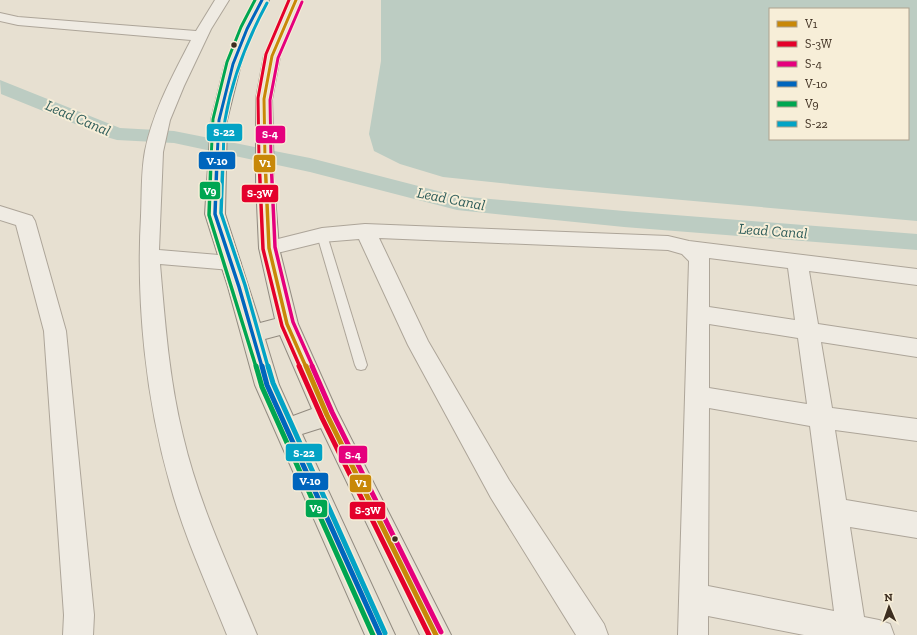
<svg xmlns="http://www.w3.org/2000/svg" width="917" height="635" viewBox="0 0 917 635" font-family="'Zilla Slab',serif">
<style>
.water{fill:#bcccc2;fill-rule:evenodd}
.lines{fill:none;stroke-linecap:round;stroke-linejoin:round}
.canal{fill:#bcccc2;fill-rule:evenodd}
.service-casing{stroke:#ada599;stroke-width:2}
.minor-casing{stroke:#ada599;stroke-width:2}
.primary-casing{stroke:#928b80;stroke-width:2}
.service{fill:#efebe3;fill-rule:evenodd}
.minor{fill:#efebe3;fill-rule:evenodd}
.primary{fill:#e6e1d4;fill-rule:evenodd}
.bus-1-far2-casing{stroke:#f7eed8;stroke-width:5}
.bus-1-far1-casing{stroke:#f7eed8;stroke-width:6}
.bus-1-casing{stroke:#f7eed8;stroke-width:8}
.bus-2-far2-casing{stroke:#f7eed8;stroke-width:5}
.bus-2-far1-casing{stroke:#f7eed8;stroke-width:6}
.bus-2-casing{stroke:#f7eed8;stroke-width:8}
.bus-3-far2-casing{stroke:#f7eed8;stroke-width:5}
.bus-3-far1-casing{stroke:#f7eed8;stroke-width:6}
.bus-3-casing{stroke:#f7eed8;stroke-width:8}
.bus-4-far2-casing{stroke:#f7eed8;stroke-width:5}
.bus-4-far1-casing{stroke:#f7eed8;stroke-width:6}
.bus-4-casing{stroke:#f7eed8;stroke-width:8}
.bus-5-far2-casing{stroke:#f7eed8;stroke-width:5}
.bus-5-far1-casing{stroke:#f7eed8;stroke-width:6}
.bus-5-casing{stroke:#f7eed8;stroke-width:8}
.bus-6-far2-casing{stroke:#f7eed8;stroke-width:5}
.bus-6-far1-casing{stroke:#f7eed8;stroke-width:6}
.bus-6-casing{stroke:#f7eed8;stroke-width:8}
.bus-1-far2{stroke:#c88808;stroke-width:3}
.bus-1-far1{stroke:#c88808;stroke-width:3.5}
.bus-1{stroke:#c88808;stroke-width:5}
.bus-2-far2{stroke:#e4002b;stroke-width:3}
.bus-2-far1{stroke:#e4002b;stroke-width:3.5}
.bus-2{stroke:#e4002b;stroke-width:5}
.bus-3-far2{stroke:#e5007d;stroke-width:3}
.bus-3-far1{stroke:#e5007d;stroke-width:3.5}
.bus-3{stroke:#e5007d;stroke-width:5}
.bus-4-far2{stroke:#0065bd;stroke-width:3}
.bus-4-far1{stroke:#0065bd;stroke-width:3.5}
.bus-4{stroke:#0065bd;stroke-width:5}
.bus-5-far2{stroke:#00a651;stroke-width:3}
.bus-5-far1{stroke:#00a651;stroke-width:3.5}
.bus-5{stroke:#00a651;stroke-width:5}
.bus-6-far2{stroke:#03a3c5;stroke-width:3}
.bus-6-far1{stroke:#03a3c5;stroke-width:3.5}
.bus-6{stroke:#03a3c5;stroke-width:5}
.bus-dot{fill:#3d2e20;stroke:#f7eed8;stroke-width:1.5}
.labels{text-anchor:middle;stroke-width:4;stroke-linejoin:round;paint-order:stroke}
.water-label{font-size:15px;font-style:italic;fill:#2f5d5a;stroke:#f7eed8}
.line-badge{stroke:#f7eed8;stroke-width:1.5}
.badge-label{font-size:11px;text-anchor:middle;font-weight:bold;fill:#fff}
</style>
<rect width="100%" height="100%" fill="#e7e0d1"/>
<!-- water -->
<path class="water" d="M381 0H917V221L547 188 443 177 400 164 374 151 369 134 381 61ZM770 9H908V139H770Z"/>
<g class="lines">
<!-- canal -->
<polygon class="canal" points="0,80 120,128 174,131 310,158 457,196 624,211 917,234 917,250 624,227 457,210 310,172 174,143 117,140 110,138 1,94"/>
<!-- service casing -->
<g class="service-casing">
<polygon id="service" points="322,231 326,232 327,235 367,365 365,369 361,370 357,369 355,365 317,235 318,232"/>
</g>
<!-- minor casing -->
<g class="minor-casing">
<g id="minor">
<path d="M215 0H229L211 29 184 86 170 120 163 152 159 250 231 256 238 258 241 263 238 268 231 270 160 264C165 322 169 379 183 436 199 505 230 569 257 635H227C207 585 184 536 170 484 146 400 136 303 141 216 142 195 141 172 145 151 153 111 173 75 191 40L18 25 0 21V13L18 17 196 31Z"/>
<polygon points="0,206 32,216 35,221 66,331 94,615 93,635 63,635 64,615 44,331 16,225 0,220"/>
<path d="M365 224 668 236 689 241 917 269V285L809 271 818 324 917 339V357L821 342 832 408 917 419V441L835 430 846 500 917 512V538L850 527 864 617 879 620 890 624 894 635H804L708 616V635H678L689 261 682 254 668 250 379 238 428 341 509 480 604 624 608 635H576L491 498 408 345 359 239 322 242 269 255 262 253 259 248 262 243 322 228ZM709 258 788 268 795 320 709 307ZM709 324 798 338 807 404 709 388ZM709 408 810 426 834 611 708 586Z"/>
</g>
</g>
<!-- primary casing -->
<g class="primary-casing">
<path id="primary" d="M255 0H269L254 29 241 64 227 120 225 214 260 323 275 319 259 248 256 183V99L264 56 289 0H303L280 56 272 99 274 183 279 248 298 324 337 411 451 635H420L321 428 302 434 395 635H365L255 385 228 287 205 214 211 120 225 64 240 29ZM280 335 312 409 293 416 279 385 265 339Z"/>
</g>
<!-- service -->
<use href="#service" class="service"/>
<!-- minor -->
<use href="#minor" class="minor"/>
<!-- primary -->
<use href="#primary" class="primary"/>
<!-- bus-1-far2 casing -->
<g class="bus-1-far2-casing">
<polyline id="bus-1-far2" points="265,160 264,99 272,56 296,0"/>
</g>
<!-- bus-1-far1 casing -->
<g class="bus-1-far1-casing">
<polyline id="bus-1-far1" points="265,159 269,248 287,324 306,367"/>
</g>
<!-- bus-1 casing -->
<g class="bus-1-casing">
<polyline id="bus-1" points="306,366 327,415 436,635"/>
</g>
<!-- bus-2-far2 casing -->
<g class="bus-2-far2-casing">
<polyline id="bus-2-far2" points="259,160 258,98 266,54 289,0"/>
</g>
<!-- bus-2-far1 casing -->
<g class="bus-2-far1-casing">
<polyline id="bus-2-far1" points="259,159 263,249 282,326 300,367"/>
</g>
<!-- bus-2 casing -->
<g class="bus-2-casing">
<polyline id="bus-2" points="299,366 322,418 429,635"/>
</g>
<!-- bus-3-far2 casing -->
<g class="bus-3-far2-casing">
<polyline id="bus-3-far2" points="271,160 270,100 278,58 302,2"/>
</g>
<!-- bus-3-far1 casing -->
<g class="bus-3-far1-casing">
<polyline id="bus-3-far1" points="271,159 275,247 293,322 313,367"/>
</g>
<!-- bus-3 casing -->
<g class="bus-3-casing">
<polyline id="bus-3" points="312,366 332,412 441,632"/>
</g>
<!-- bus-4-far2 casing -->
<g class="bus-4-far2-casing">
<polyline id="bus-4-far2" points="217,160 219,120 233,64 247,29 262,0"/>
</g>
<!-- bus-4-far1 casing -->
<g class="bus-4-far1-casing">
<polyline id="bus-4-far1" points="217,159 215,214 239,287 262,367"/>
</g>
<!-- bus-4 casing -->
<g class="bus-4-casing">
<polyline id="bus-4" points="262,366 267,385 380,635"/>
</g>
<!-- bus-5-far2 casing -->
<g class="bus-5-far2-casing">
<polyline id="bus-5-far2" points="211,160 213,119 227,62 241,27 255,0"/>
</g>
<!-- bus-5-far1 casing -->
<g class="bus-5-far1-casing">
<polyline id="bus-5-far1" points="211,159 209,215 256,367"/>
</g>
<!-- bus-5 casing -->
<g class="bus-5-casing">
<polyline id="bus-5" points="256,366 262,387 373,635"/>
</g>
<!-- bus-6-far2 casing -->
<g class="bus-6-far2-casing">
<path id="bus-6-far2" d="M223 160C224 147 223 133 225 120 232 79 247 40 267 3"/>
</g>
<!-- bus-6-far1 casing -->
<g class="bus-6-far1-casing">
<polyline id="bus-6-far1" points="223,159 221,213 245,285 268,367"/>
</g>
<!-- bus-6 casing -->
<g class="bus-6-casing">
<polyline id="bus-6" points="268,366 273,383 385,633"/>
</g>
<!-- bus-1-far2 -->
<use href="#bus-1-far2" class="bus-1-far2"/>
<!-- bus-1-far1 -->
<use href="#bus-1-far1" class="bus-1-far1"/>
<!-- bus-1 -->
<use href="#bus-1" class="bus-1"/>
<!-- bus-2-far2 -->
<use href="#bus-2-far2" class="bus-2-far2"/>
<!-- bus-2-far1 -->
<use href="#bus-2-far1" class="bus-2-far1"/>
<!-- bus-2 -->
<use href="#bus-2" class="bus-2"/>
<!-- bus-3-far2 -->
<use href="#bus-3-far2" class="bus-3-far2"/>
<!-- bus-3-far1 -->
<use href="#bus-3-far1" class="bus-3-far1"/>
<!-- bus-3 -->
<use href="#bus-3" class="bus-3"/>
<!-- bus-4-far2 -->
<use href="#bus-4-far2" class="bus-4-far2"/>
<!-- bus-4-far1 -->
<use href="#bus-4-far1" class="bus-4-far1"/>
<!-- bus-4 -->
<use href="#bus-4" class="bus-4"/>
<!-- bus-5-far2 -->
<use href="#bus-5-far2" class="bus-5-far2"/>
<!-- bus-5-far1 -->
<use href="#bus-5-far1" class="bus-5-far1"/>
<!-- bus-5 -->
<use href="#bus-5" class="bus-5"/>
<!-- bus-6-far2 -->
<use href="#bus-6-far2" class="bus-6-far2"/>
<!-- bus-6-far1 -->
<use href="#bus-6-far1" class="bus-6-far1"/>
<!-- bus-6 -->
<use href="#bus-6" class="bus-6"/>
</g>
<!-- markers -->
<g class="bus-dot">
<circle cx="234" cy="45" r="3.5"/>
<circle cx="395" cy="539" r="3.5"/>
</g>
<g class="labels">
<!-- water labels -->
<g class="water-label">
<text transform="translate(78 118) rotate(23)" y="5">Lead Canal</text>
<text transform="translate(451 199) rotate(11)" y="5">Lead Canal</text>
<text transform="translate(773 231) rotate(4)" y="5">Lead Canal</text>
</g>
</g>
<g class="line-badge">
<rect x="206" y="123" width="37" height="19" rx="4" fill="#03a3c5"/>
<rect x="255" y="125" width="31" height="19" rx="4" fill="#e5007d"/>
<rect x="198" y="151" width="38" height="19" rx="4" fill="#0065bd"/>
<rect x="253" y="154" width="23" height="19" rx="4" fill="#c88808"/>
<rect x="199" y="181" width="22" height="19" rx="4" fill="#00a651"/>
<rect x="241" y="184" width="38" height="19" rx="4" fill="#e4002b"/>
<rect x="285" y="443" width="38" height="19" rx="4" fill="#03a3c5"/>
<rect x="338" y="445" width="30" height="19" rx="4" fill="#e5007d"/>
<rect x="292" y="472" width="37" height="19" rx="4" fill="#0065bd"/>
<rect x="349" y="474" width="23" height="19" rx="4" fill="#c88808"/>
<rect x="305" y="499" width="23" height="19" rx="4" fill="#00a651"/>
<rect x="349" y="501" width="37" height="19" rx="4" fill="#e4002b"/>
</g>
<g class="badge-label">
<text x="224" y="136">S-22</text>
<text x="270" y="138">S-4</text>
<text x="217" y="165">V-10</text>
<text x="265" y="167">V1</text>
<text x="210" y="195">V9</text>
<text x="260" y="197">S-3W</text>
<text x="304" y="457">S-22</text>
<text x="353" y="459">S-4</text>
<text x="310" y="485">V-10</text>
<text x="361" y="487">V1</text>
<text x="316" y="512">V9</text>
<text x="368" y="514">S-3W</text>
</g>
<!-- legend -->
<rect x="769" y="8" width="140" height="132" fill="#f7eed8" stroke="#ada18e"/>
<rect x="777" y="21" width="20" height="6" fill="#c88808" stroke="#ada18e"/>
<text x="805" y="28" font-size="12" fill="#3d2e20">V1</text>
<rect x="777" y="41" width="20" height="6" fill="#e4002b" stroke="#ada18e"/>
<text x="805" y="48" font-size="12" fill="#3d2e20">S-3W</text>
<rect x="777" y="61" width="20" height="6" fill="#e5007d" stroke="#ada18e"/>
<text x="805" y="68" font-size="12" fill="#3d2e20">S-4</text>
<rect x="777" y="81" width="20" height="6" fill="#0065bd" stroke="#ada18e"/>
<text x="805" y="88" font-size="12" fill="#3d2e20">V-10</text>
<rect x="777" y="101" width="20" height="6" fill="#00a651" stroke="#ada18e"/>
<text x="805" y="108" font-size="12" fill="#3d2e20">V9</text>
<rect x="777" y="121" width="20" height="6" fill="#03a3c5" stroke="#ada18e"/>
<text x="805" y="128" font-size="12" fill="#3d2e20">S-22</text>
<!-- north arrow -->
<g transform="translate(889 607) rotate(358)" stroke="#f7eed8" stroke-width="3" paint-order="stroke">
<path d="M0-3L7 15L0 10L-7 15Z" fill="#3d2e20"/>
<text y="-6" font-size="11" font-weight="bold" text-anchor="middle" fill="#3d2e20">N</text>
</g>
</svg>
